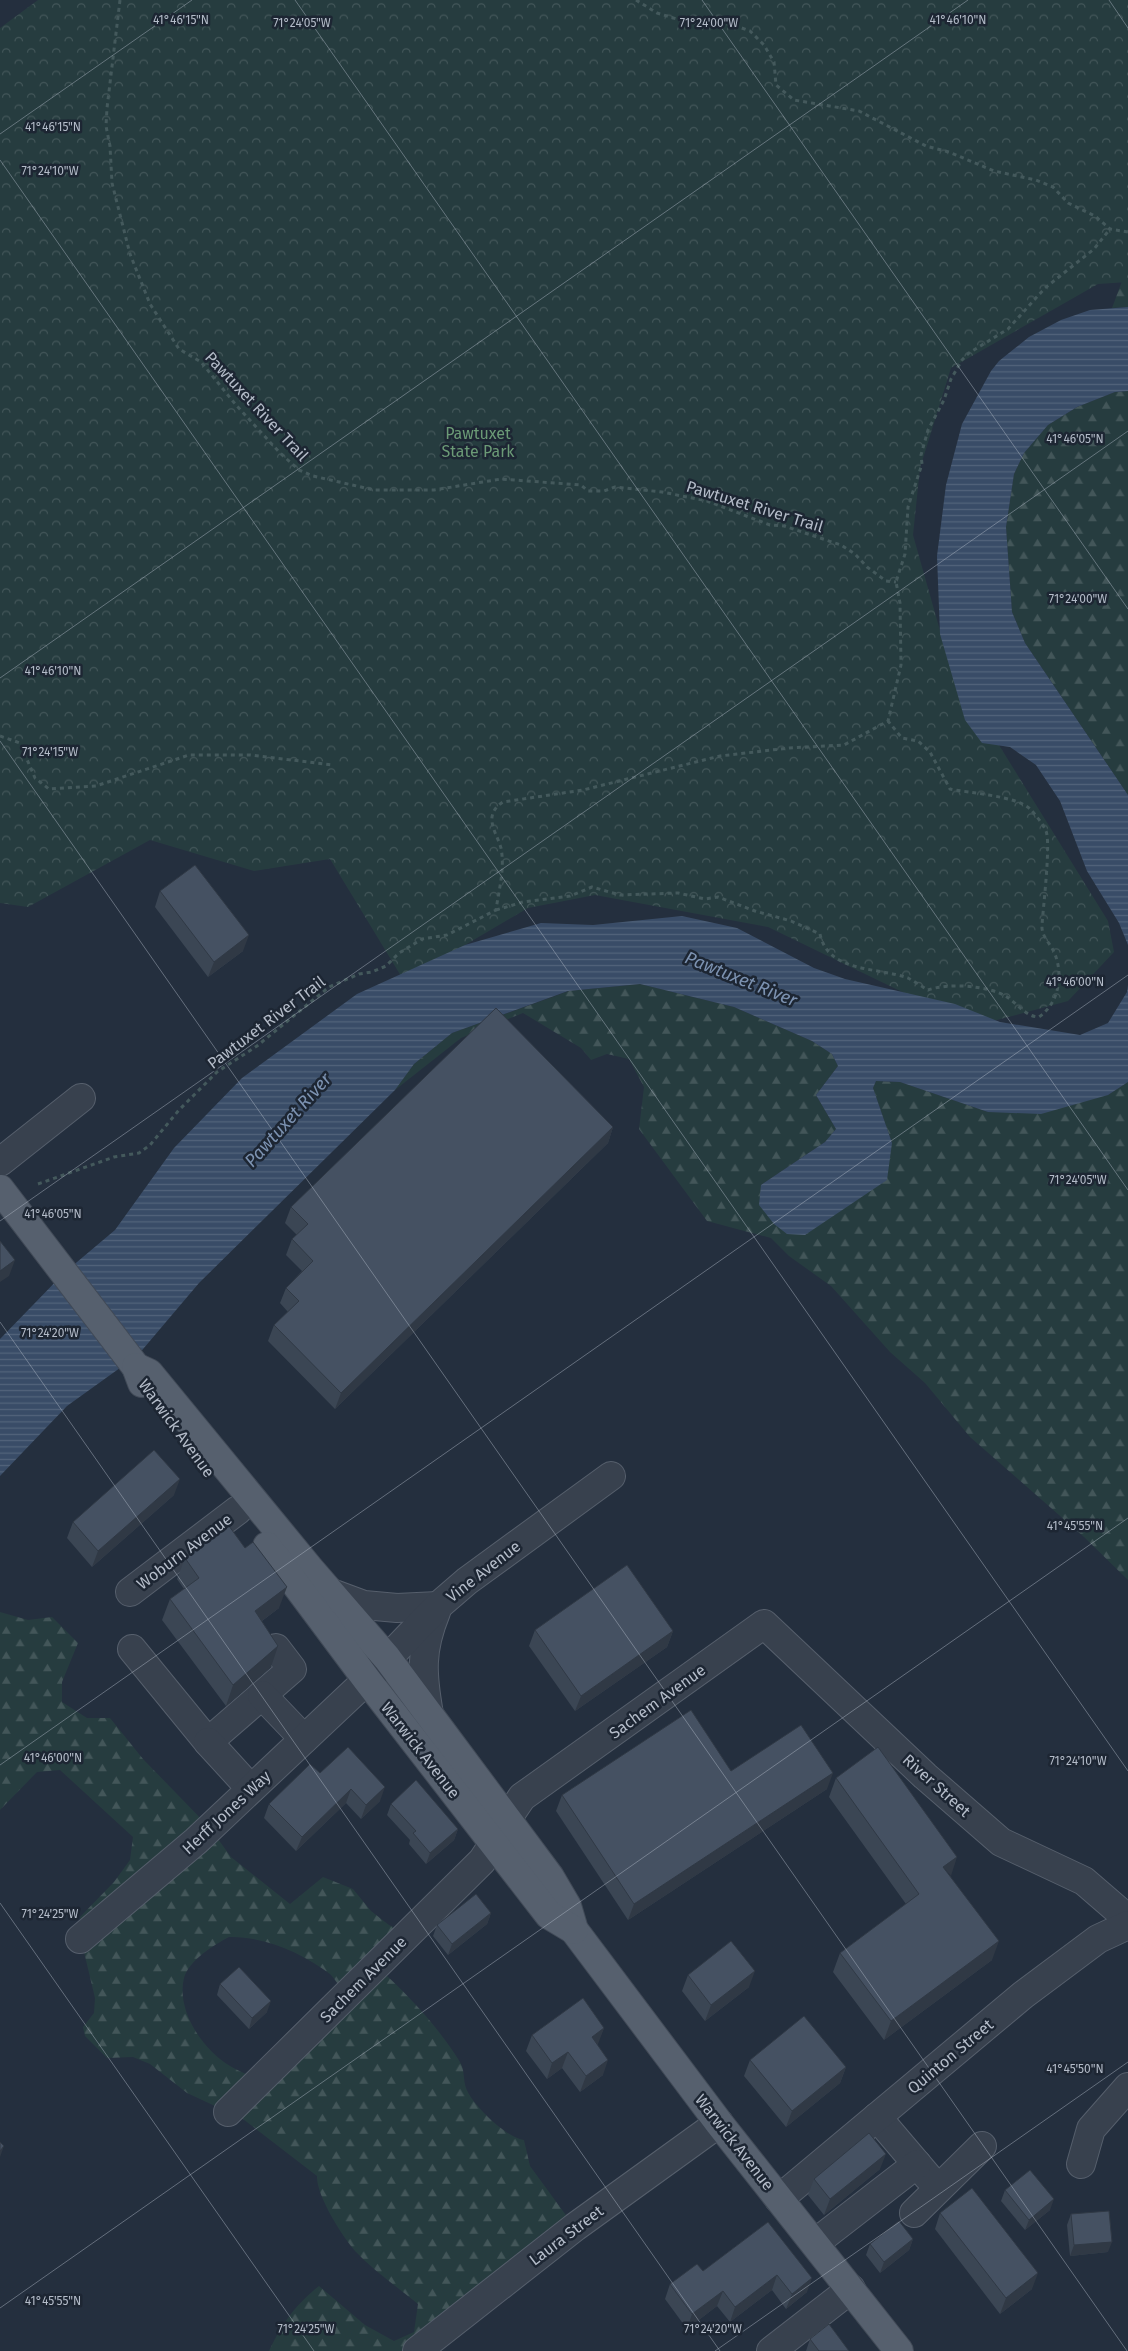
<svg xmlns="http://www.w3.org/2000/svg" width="1128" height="2351" viewBox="0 0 1128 2351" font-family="'Fira Sans',sans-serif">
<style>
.forest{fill:url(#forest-firs);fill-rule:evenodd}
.park{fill:url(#park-crowns)}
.water{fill:url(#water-rules)}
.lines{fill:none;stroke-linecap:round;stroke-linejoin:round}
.minor-casing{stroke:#565f6c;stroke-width:30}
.major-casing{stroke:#414a57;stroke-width:30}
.path{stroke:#44595c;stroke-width:3;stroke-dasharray:4 4;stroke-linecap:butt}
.minor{stroke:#38414e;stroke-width:28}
.major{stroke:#56606e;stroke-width:28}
.wall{fill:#3b4654}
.shaded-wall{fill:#303945}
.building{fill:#455162;stroke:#303945}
.ticks{fill:none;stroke:#b4bcc9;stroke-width:1;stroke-opacity:0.45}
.labels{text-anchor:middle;stroke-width:5;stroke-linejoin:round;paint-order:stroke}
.street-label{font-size:16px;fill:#b4bcc9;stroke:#1d2633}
.park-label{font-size:16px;fill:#6b9a76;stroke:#1d2633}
.water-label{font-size:18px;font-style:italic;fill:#7c92b1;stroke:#1d2633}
.ticks-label{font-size:12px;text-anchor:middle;fill:#b4bcc9;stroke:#1d2633;stroke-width:5;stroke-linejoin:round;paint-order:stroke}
</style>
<defs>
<pattern id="forest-firs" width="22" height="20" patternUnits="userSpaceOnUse" patternTransform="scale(1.25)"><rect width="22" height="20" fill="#263c3f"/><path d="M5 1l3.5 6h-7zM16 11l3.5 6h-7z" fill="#435659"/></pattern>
<pattern id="park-crowns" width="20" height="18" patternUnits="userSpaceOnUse" patternTransform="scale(1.25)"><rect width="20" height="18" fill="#263c3f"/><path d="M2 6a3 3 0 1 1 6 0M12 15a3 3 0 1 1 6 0" fill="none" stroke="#435659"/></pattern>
<pattern id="water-rules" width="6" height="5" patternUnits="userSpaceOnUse" patternTransform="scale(1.25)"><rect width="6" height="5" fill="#394c67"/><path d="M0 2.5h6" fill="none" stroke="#53647b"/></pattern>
</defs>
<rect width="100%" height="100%" fill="#242f3e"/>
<!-- forest -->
<g class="forest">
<polygon points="1128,265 1128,307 1112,308"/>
<polygon points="1128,391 1128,795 1025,643 1012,612 1006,527 1014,474 1024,453 1048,425 1077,407 1115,392"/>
<polygon points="640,984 734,1007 812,1041 832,1054 838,1066 816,1095 836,1129 825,1142 761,1185 892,1143 873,1088 876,1081 900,1082 988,1112 1108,1095 1128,1082 1128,1580 1084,1537 970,1437 925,1383 890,1352 831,1286 789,1256 771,1238 707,1221 639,1129 644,1087 629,1059 607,1054 591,1060 581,1048 523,1013 461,1038 395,1090 414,1064 452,1033 569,991"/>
<path d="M0 1612 28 1620 52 1617 78 1643 62 1682V1702L87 1718H110L143 1759 210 1828 231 1857 290 1904 323 1877 353 1889 371 1911 389 1925 406 1933 377 1967C407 1993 439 2028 460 2062 465 2071 463 2079 466 2088 472 2105 507 2138 524 2140L530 2166 579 2233 429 2351H269C282 2324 295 2305 319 2286L365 2325 394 2341 414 2332 418 2304C397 2287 373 2270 355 2251 342 2236 316 2195 317 2176L243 2119 187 2093 150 2064 133 2057 107 2058 85 2036 83 2027 94 2013 95 1998 84 1952 80 1917 114 1882 130 1860 133 1837 60 1770 37 1772 0 1810ZM229 1937C263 1936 303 1953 330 1974 335 1979 340 1987 344 1993L258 2079C249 2075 238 2071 230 2066 203 2050 176 2011 184 1978 189 1960 214 1945 229 1937Z"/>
</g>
<!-- park -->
<polygon class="park" points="38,0 1128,0 1128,282 1098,284 951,368 920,468 913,535 950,666 1108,921 1114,952 1068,1001 997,1020 958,1019 768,927 595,895 528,908 404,981 330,859 254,871 150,840 28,907 0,903 0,28"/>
<!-- water -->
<g class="water">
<polygon points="1128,307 1128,391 1115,392 1077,407 1048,425 1024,453 1014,474 1006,527 1012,612 1025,643 1128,795 1128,945 1119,923 1087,871 1060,801 1036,765 1010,747 982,743 965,720 940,634 937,556 946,485 962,424 991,371 999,361 1029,337 1061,320 1090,310"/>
<polygon points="682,916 737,928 814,968 845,979 955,1004 1000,1022 1080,1035 1108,1023 1127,992 1128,985 1128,1082 1108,1095 1041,1114 988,1112 900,1082 876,1081 873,1088 892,1143 887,1180 805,1235 787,1234 774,1224 759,1205 761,1185 825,1142 836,1129 816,1095 838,1066 832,1054 812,1041 734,1007 640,984 568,991 452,1033 414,1064 395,1090 199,1283 138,1355 67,1406 0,1476 0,1339 64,1273 115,1230 174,1148 242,1078 357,994 465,945 541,923 593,925"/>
</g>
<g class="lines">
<!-- minor casing -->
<g class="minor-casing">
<g id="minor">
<polyline points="0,1162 81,1098"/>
<polyline points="130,1592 238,1510"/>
<polyline points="329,1592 364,1605 397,1608 438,1606"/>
<polyline points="132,1649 208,1742 292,1669 276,1648"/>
<polyline points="262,1695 304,1739"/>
<path d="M429 1714C422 1674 420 1651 436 1612"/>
<polyline points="208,1742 251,1789"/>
<polyline points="507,1819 522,1797 764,1624 925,1776 1001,1842 1084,1881 1128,1919"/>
<polyline points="80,1939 196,1841 367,1680 438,1606 467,1581 611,1476"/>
<polyline points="228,2112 482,1861 494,1843"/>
<polyline points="877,2117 928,2177"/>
<polyline points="1081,2164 1091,2129 1128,2087"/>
<polyline points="779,2199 1023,1995 1098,1939 1128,1925"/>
<polyline points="914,2213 982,2146"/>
<polyline points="815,2243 917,2164"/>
<polyline points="417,2351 575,2227 719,2123"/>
<polyline points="771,2351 851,2289"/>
</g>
</g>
<!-- major casing -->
<g class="major-casing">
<g id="major">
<polyline points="0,1189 136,1367 142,1383"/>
<polyline points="136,1367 149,1373 309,1568 387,1658 550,1877 567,1906 574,1930 719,2123 899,2351"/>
<polyline points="267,1546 367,1680 549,1915 574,1930"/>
</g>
</g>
<!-- path -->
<g class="path">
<polyline points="120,0 107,108 106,126 110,146 112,183 130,254 150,304 179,349 201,362 236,405 280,453 299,470 313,476 374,490 434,490 501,479 581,485 588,491 604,491 615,487 662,492 707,501 770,525 784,526 841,545 855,554 867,567 886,581 896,582"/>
<polyline points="636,0 657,13 680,20 707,26 731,24 750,31 764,45 774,62 776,85 794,100 859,111 926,146 949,152 994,171 1036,180 1053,187 1068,203 1095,216 1110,229 1128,232"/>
<polyline points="0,736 20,743 35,778 49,789 96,786 189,755 250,755 333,765"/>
<path d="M496 910 523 902 570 896 592 887 620 895 678 893 705 899 718 897 755 911 791 921 820 934C828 973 878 967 908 978 914 981 921 986 928 990 947 983 989 985 1007 997 1018 1004 1026 1017 1039 1017 1059 1003 1064 974 1054 952 1050 943 1041 936 1042 925 1043 909 1051 843 1046 831 1043 824 1035 814 1030 809 1017 796 969 793 950 789L930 752 918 741 902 738 888 721"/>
<path d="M38 1184 114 1157 139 1153 150 1145 179 1110 217 1072 257 1046 329 987 359 974 372 972 386 966 399 953 422 939 447 935 496 910C499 889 505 869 501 848 498 837 491 828 492 817 493 810 497 806 503 802L583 790 720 756 789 748 844 745 888 721 901 665 900 603 896 582 905 554 908 507 922 464 921 455 928 430 944 400 951 379 962 360 969 353 1008 329 1045 288 1094 249 1110 229"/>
</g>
<!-- minor -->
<use href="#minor" class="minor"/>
<!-- major -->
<use href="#major" class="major"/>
</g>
<!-- wall -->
<g class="wall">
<polygon points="160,891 243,951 208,977 155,907"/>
<polygon points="613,1127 608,1143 335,1409 268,1341 274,1325 288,1312 280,1303 286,1288 302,1271 286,1255 292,1239 297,1235 285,1223 291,1207"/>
<polygon points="174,1495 92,1567 67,1538 73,1522"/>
<polygon points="185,1558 279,1608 262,1621 271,1667 226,1706 162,1620 170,1599 184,1589 177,1579"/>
<polygon points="535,1630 673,1631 667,1647 575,1711 529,1646"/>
<polygon points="731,1771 827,1789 628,1920 556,1811 562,1795"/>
<polygon points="320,1773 380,1801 361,1819 346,1803 296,1851 264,1818 269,1804"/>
<polygon points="836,1778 950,1876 992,1960 884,2040 833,1972 840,1953 906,1904 829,1797"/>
<polygon points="391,1804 458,1829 454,1840 426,1864 409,1844 410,1840 387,1815"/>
<polygon points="491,1913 487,1924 448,1955 433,1936 437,1925"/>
<polygon points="688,1975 749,1987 705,2021 682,1991"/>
<polygon points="220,1984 267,2012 249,2029 217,1995"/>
<polygon points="604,2028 597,2044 603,2075 580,2092 562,2068 547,2079 526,2051 532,2035"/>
<polygon points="750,2060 846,2067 840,2083 786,2127 744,2076"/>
<polygon points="880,2169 824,2215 808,2195 814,2179"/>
<polygon points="1005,2190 1050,2210 1025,2230 1001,2201"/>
<polygon points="940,2213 1032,2289 1000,2314 935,2229"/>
<polygon points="1071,2214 1108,2252 1070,2256 1067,2225"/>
<polygon points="768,2222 807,2292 786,2309 772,2290 730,2322 717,2306 687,2329 665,2299 670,2284 703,2271"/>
<polygon points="913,2239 909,2250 880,2273 866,2255 870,2244"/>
<polygon points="810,2339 849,2351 806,2351"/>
</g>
<!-- shaded-wall -->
<g class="shaded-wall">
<polygon points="249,935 243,951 208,977 214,962"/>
<polygon points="613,1127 608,1143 335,1409 341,1393"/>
<polygon points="15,1260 9,1276 0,1282 0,1271"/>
<polygon points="180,1479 174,1495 92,1567 98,1551"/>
<polygon points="287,1587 279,1608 247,1632 255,1611"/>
<polygon points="673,1631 667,1647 575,1711 581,1696"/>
<polygon points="278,1646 271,1667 226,1706 233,1685"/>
<polygon points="833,1773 827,1789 628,1920 634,1904"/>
<polygon points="385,1787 380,1801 361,1819 366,1805"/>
<polygon points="351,1789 346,1803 296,1851 302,1837"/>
<polygon points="458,1829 454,1840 426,1864 430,1853"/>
<polygon points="957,1857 951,1876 943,1867"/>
<polygon points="491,1913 487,1924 448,1955 452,1944"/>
<polygon points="999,1941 992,1960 884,2040 891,2021"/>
<polygon points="755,1971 749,1987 705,2021 711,2005"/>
<polygon points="271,2001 267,2012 249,2029 252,2018"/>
<polygon points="604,2028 598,2044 586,2053 592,2037"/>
<polygon points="568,2052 562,2068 547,2079 552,2063"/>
<polygon points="608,2060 603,2075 580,2092 586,2076"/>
<polygon points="846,2067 840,2083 786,2127 792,2111"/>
<polygon points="4,2146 0,2157 0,2151"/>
<polygon points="886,2154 880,2169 824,2215 830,2199"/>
<polygon points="1054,2199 1050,2210 1025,2230 1029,2220"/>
<polygon points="913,2239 909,2250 880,2273 884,2262"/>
<polygon points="1112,2242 1108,2252 1070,2256 1074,2245"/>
<polygon points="1038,2273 1032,2289 1000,2314 1006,2298"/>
<polygon points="777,2275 772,2290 730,2322 735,2307"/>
<polygon points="812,2278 807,2292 786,2309 792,2294"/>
<polygon points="723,2291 717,2306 687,2329 692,2314"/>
</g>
<!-- building -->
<g class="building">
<polygon points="195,865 249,935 214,962 160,891"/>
<polygon points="496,1008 613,1127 341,1393 274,1325 299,1301 286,1288 313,1261 292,1239 308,1224 291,1207"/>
<polygon points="0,1241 15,1260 0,1271"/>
<polygon points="154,1450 180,1479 98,1551 73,1522"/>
<polygon points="229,1526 245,1548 253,1542 287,1587 255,1611 278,1646 233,1685 170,1599 199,1578 185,1558"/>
<polygon points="627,1565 673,1631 581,1696 535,1630"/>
<polygon points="691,1710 731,1771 801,1725 833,1773 634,1904 562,1795"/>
<polygon points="348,1747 385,1787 366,1805 351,1789 302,1837 269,1804 310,1764 320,1773"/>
<polygon points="878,1747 957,1857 943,1867 999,1941 891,2021 840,1953 919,1894 836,1778"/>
<polygon points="416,1780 458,1829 430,1853 413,1833 416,1831 391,1804"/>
<polygon points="476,1894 491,1913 452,1944 437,1925"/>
<polygon points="731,1941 755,1971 711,2005 688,1975"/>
<polygon points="239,1967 271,2001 252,2018 220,1984"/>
<polygon points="583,1998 604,2028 592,2037 608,2060 586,2076 568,2052 552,2063 532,2035"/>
<polygon points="804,2016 846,2067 792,2111 750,2060"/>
<polygon points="869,2133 886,2154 830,2199 814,2179"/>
<polygon points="0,2142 4,2146 0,2151"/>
<polygon points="1030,2170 1054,2199 1029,2220 1005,2190"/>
<polygon points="972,2188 1038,2273 1006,2298 940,2213"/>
<polygon points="1109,2211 1112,2242 1074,2245 1071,2214"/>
<polygon points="899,2221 913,2239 884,2262 870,2244"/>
<polygon points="768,2222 812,2278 792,2294 777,2275 735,2307 723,2291 692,2314 670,2284 697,2264 703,2271"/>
<polygon points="829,2324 849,2351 819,2351 810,2339"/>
</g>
<!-- ticks -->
<path class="ticks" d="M295 0 1128 1190M702 0 1128 609M1109 0 1128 28M0 134 192 0M0 160 1128 1771M0 678 968 0M0 741 1127 2351M0 1221 1128 431M0 1322 720 2351M0 1765 1128 975M0 1903 314 2351M0 2308 1128 1518M715 2351 1128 2062"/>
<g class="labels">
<!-- street labels -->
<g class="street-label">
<text transform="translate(257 406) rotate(47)" y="6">Pawtuxet River Trail</text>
<text transform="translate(755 506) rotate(17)" y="6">Pawtuxet River Trail</text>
<text transform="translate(266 1022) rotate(-37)" y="6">Pawtuxet River Trail</text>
<text transform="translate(177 1428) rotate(54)" y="6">Warwick Avenue</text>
<text transform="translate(184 1551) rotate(-37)" y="6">Woburn Avenue</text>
<text transform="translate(483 1571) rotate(-38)" y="6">Vine Avenue</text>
<text transform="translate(657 1701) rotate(-36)" y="6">Sachem Avenue</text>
<text transform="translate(421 1750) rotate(52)" y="6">Warwick Avenue</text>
<text transform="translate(937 1785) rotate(42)" y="6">River Street</text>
<text transform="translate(226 1812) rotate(-43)" y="6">Herff Jones Way</text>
<text transform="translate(363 1979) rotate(-45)" y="6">Sachem Avenue</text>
<text transform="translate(950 2056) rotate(-40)" y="6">Quinton Street</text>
<text transform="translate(735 2142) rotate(52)" y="6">Warwick Avenue</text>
<text transform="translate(566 2235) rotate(-37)" y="6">Laura Street</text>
</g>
<!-- park labels -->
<g class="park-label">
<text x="478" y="439">Pawtuxet<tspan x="478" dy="18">State Park</tspan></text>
</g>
<!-- water labels -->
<g class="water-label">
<text transform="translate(741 979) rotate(22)" y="6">Pawtuxet River</text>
<text transform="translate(288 1120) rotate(-48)" y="6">Pawtuxet River</text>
</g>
</g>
<g class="ticks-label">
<text x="181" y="24">41°46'15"N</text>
<text x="958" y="24">41°46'10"N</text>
<text x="302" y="27">71°24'05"W</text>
<text x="709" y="27">71°24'00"W</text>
<text x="53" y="131">41°46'15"N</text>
<text x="50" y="175">71°24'10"W</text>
<text x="1075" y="443">41°46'05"N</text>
<text x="1078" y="603">71°24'00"W</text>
<text x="53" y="675">41°46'10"N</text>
<text x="50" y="756">71°24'15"W</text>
<text x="1075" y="986">41°46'00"N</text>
<text x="1078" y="1184">71°24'05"W</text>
<text x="53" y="1218">41°46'05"N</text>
<text x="50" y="1337">71°24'20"W</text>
<text x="1075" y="1530">41°45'55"N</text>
<text x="53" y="1762">41°46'00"N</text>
<text x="1078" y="1765">71°24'10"W</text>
<text x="50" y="1918">71°24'25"W</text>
<text x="1075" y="2073">41°45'50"N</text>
<text x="53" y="2305">41°45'55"N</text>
<text x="306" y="2333">71°24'25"W</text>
<text x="713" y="2333">71°24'20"W</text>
</g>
</svg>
